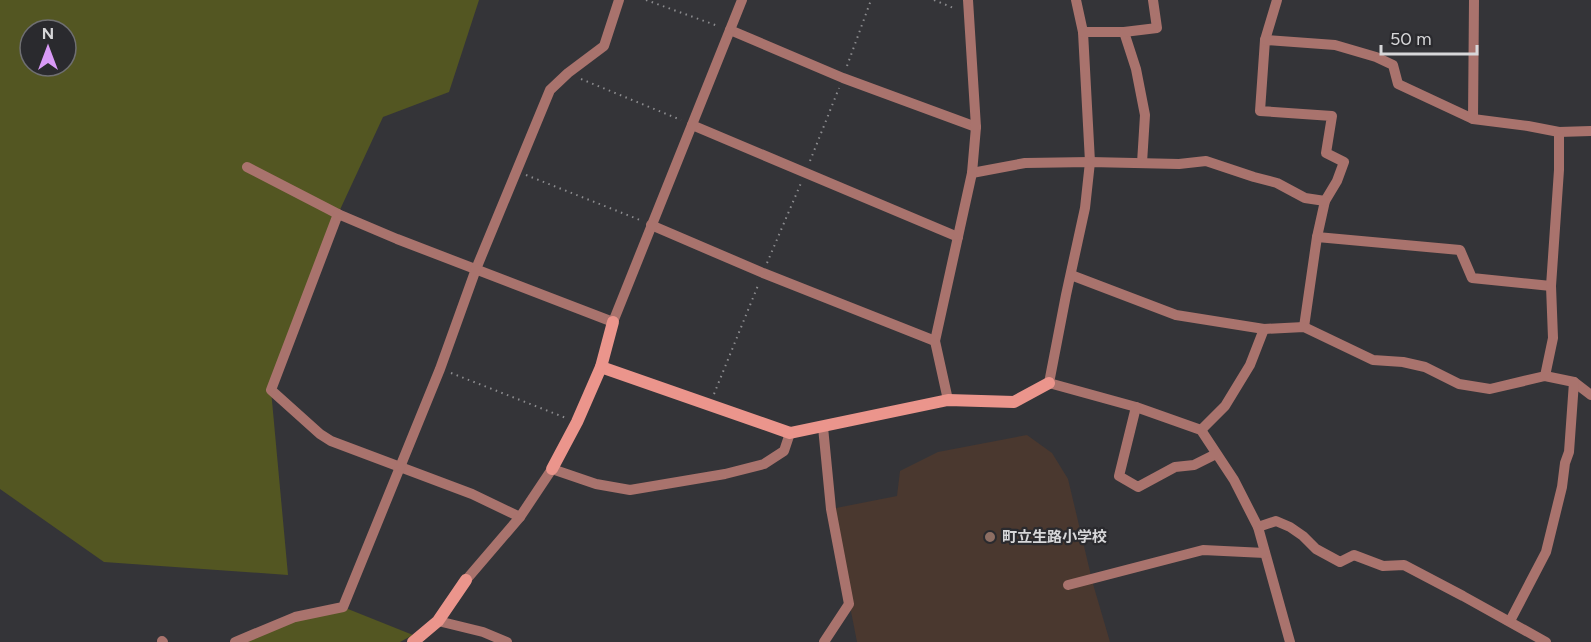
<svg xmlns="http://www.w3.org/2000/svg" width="1591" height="642" viewBox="0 0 1591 642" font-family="Figtree,'Noto Sans JP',sans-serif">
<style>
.education{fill:#4a382f}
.green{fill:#535622;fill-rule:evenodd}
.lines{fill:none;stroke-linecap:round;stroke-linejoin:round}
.path{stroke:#8c8c8f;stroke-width:2;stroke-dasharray:1.5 4.5;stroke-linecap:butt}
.street{stroke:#a9736d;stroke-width:10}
.secondary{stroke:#eb958c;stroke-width:12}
.education-dot{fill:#8d6e63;stroke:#2a2a2e;stroke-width:2}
.labels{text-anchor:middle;stroke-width:4.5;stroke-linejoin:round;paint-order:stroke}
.poi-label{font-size:15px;font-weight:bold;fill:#d7d7d9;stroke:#2a2a2e;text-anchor:start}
</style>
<rect width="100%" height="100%" fill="#343438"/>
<!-- education -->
<polygon class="education" points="1027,435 1052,453 1068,479 1093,584 1110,642 857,642 831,509 897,496 900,471 938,452"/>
<!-- green -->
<g class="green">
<path d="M0 0H479L449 92 383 117 338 214 271 390 288 575 104 562 0 489ZM30 30H66V66H30Z"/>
<polygon points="343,607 413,635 400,642 235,642 296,617"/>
</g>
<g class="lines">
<!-- path -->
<g class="path">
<polyline points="646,0 718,26"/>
<polyline points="934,0 956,9"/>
<polyline points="847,66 871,0"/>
<polyline points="581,79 681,120"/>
<polyline points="810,161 839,88"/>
<polyline points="526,175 640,220"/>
<polyline points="767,263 801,183"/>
<polyline points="451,373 566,418"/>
<polyline points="714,394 759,283"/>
</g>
<!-- street -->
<g class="street">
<polyline points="1076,0 1083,32 1090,162 1085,208 1066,295 1049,383 1136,407 1201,430 1234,480 1258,527 1290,642"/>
<polyline points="1277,0 1265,40 1260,111 1332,116 1326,153 1344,162 1337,181 1325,201 1317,237 1304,327"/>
<polyline points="730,30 843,78 976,127"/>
<polyline points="1083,32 1124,32 1136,69 1145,115 1142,163"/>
<polyline points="1124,32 1157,28 1153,0"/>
<polyline points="1265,40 1335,45 1376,57 1393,65 1398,84 1473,119 1528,126 1559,132 1591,131"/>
<polyline points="1473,119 1474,0"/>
<polyline points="692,125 958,237"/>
<polyline points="247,167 338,214"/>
<polyline points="972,173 1025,163 1090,162 1179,164 1206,161 1254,177 1277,183 1305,198 1325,201"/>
<polyline points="651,225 763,273 935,341"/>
<polyline points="1317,237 1460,250 1472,278 1551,286"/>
<polyline points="1071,275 1176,315 1264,329 1304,327 1373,360 1403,362 1425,367 1459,384 1490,389 1545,376 1574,382 1591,395"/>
<polyline points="1545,376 1553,338 1551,286 1559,170 1559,132"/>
<polyline points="948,400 935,341 972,173 976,127 968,0"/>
<polyline points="1136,407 1119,476 1138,487 1175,467 1194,465 1216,454"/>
<polyline points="823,427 831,509 849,604 824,642"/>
<polyline points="1201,430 1225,406 1250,365 1264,329"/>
<polyline points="520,517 472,494 331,441 320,434 271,390 338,214 397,239 613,322 742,0"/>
<polyline points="1258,527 1276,521 1290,527 1303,536 1316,549 1340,562 1354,555 1383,566 1404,565 1463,596 1546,642"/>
<polyline points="466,580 520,517 552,469 596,484 630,490 725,474 764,464 784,451 790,433"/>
<polyline points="1068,585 1203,550 1265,553"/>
<polyline points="438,621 483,632 507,642"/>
<polyline points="1510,621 1546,552 1562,487 1565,463 1569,452 1574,382"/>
<polyline points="162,641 163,642"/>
<polyline points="235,642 295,617 343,607 440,369 476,269 550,90 568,73 604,46 619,0"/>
</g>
<!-- secondary -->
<g class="secondary">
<polyline points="601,367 790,433 948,400 1014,402 1049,383"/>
<polyline points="552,469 577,422 601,367 613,322"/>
<polyline points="413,642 438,621 466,580"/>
</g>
</g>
<!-- markers -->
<circle class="education-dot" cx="990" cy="537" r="6"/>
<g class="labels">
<!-- poi labels -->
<g class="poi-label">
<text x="1002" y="542">町立生路小学校</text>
</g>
</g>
<!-- north arrow -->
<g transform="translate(48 48)"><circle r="28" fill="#2a2a2e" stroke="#6f6f72" stroke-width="1.5"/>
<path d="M0-4.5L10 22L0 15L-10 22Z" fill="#d99af7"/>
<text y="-9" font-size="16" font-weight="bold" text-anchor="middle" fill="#d7d7d9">N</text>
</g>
<!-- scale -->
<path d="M1381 45v9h96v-9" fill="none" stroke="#d7d7d9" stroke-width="3"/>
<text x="1390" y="45" font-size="18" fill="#d7d7d9" stroke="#2a2a2e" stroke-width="4.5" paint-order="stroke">50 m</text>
</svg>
